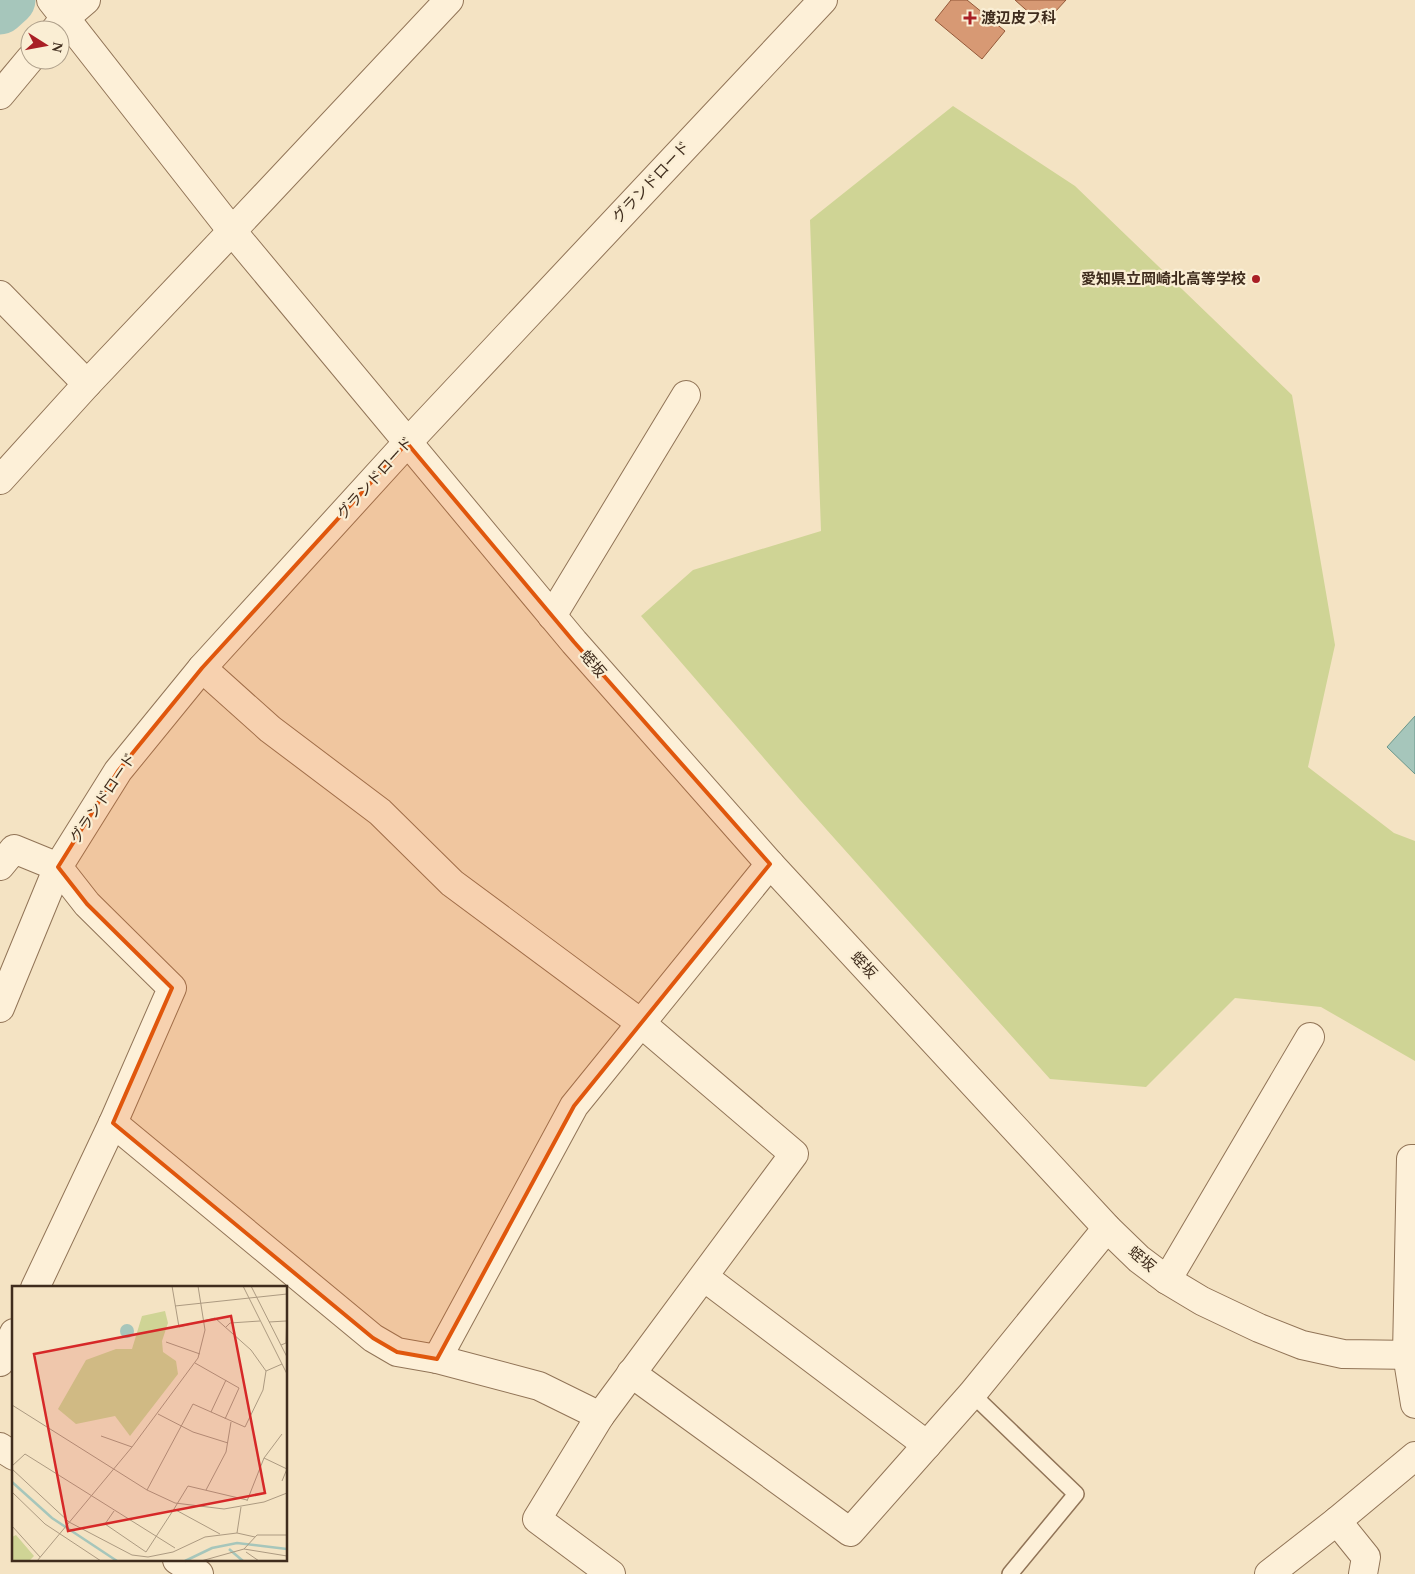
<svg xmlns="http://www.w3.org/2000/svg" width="1415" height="1574" viewBox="0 0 1415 1574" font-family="'Times New Roman','Noto Sans JP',serif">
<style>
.green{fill:#cfd495}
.water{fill:#a6c6bb;stroke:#6b968a}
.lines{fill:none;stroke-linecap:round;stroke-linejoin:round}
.river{stroke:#a6c6bb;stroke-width:51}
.building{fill:#d79974;stroke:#945939}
.service-casing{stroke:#917457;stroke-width:18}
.minor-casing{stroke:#917457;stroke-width:30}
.tertiary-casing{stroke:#917457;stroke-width:30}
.service{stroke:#fdf0d8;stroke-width:15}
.minor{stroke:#fdf0d8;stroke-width:28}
.tertiary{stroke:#fdf0d8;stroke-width:28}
.marked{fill:#e0570d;fill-opacity:0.2;stroke:#e0570d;stroke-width:4;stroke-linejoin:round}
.poi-dot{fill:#a91f25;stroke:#faeed4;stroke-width:2}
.labels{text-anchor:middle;stroke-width:4.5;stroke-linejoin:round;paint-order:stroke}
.poi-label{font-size:15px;font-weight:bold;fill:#3f2c1d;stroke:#faeed4;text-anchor:start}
.street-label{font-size:15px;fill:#3f2c1d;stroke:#faeed4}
.inset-river{fill:none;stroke:#a6c6bb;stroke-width:2.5}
.inset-road{fill:none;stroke:#ac9a81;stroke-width:1}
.view{fill:#d62828;fill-opacity:0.15;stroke:#d62828;stroke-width:2.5}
.inset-edge{fill:none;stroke:#3f2c1d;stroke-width:2.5}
</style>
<rect width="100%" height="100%" fill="#f4e3c3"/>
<!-- green -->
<polygon class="green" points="953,106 1075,186 1292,395 1335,645 1308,767 1394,833 1415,841 1415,1061 1321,1007 1235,998 1146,1087 1050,1079 800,800 641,616 693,570 821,531 810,220"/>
<!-- water -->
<polygon class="water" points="1415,716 1415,774 1387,747"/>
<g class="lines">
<!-- river -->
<polyline class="river" points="0,9 10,0"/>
</g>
<!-- building -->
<g class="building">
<polygon points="951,0 967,0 1005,31 982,59 935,20"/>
<polygon points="1015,0 1066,0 1043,25"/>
</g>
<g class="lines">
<!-- service casing -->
<g class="service-casing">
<polyline id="service" points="972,1394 1076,1494 1010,1574"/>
</g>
<!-- minor casing -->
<g class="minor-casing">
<g id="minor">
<polyline points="55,30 65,18 86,0"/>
<polyline points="0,95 30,59"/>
<polyline points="0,295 87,384"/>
<polyline points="0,480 87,384 232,231 449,0"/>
<polyline points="552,616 686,395"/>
<polyline points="202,668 270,729 380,812 452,883 642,1024 794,1154 600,1416 537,1519 611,1574"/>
<polyline points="0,866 14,849 58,867 87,904 172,988 113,1123 35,1288"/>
<polyline points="113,1123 373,1338 397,1352 437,1359 539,1386 600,1416"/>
<polyline points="1415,1159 1411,1159 1407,1354 1415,1404"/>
<polyline points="704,1277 927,1445"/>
<polyline points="1167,1280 1310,1037"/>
<polyline points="437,1359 574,1106 770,864"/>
<polyline points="0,1362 14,1333"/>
<polyline points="631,1373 850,1532 972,1394 1107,1228"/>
<polyline points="0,1447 14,1456"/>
<polyline points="1337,1521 1366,1557 1363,1574"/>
<polyline points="177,1560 199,1574"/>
<polyline points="1269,1574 1337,1521 1415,1456"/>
</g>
</g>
<!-- tertiary casing -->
<g class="tertiary-casing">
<g id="tertiary">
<polyline points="51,0 232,231 574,642 770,864 1107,1228 1139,1259 1167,1280 1202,1301 1259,1328 1302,1345 1343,1354 1415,1355"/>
<polyline points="0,1008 58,867 118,771 202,668 407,443 823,0"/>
</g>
</g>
<!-- service -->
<use href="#service" class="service"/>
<!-- minor -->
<use href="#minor" class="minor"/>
<!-- tertiary -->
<use href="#tertiary" class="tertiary"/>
</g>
<!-- marked area -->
<path class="marked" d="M407 443 574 642 770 864 574 1106 437 1359 397 1352 373 1338 113 1123 172 988 87 904 58 867 118 771 202 668Z"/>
<!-- markers -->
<g class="poi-dot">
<path d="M967.5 10.5h5v5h5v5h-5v5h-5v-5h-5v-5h5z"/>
<circle cx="1256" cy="279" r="5"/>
</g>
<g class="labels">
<!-- poi labels -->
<g class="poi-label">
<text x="981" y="23">渡辺皮フ科</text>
<text x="1246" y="284" text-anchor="end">愛知県立岡崎北高等学校</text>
</g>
<!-- street labels -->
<g class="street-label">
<text transform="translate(651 182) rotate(-47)" y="5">グランドロード</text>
<text transform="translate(375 478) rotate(-48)" y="5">グランドロード</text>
<text transform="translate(593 664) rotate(49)" y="5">蛭坂</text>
<text transform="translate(103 798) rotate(-56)" y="5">グランドロード</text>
<text transform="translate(864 965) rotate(47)" y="5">蛭坂</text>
<text transform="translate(1142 1259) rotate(40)" y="5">蛭坂</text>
</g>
</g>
<!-- overview -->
<g transform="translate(12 1286)">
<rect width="275" height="275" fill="#f4e3c3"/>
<path d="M153 25 156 37 150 55 151 66 164 75 166 88 118 150 103 130 64 138 46 123 74 74 104 63H120L130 30ZM4 249 22 270 17 275H0V251Z" fill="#cfd495"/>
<path d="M108 45a7 7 0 1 1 14 0a7 7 0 1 1-14 0Z" fill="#a6c6bb"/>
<path class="inset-river" d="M0 196 40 232 105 275M217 263 231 275M173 275 200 262 225 257 275 263"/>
<path class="inset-road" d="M231 0 275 88M239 0 275 71M163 20 275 8M257 36 274 35M214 41 218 37 248 35M154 56 188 68M269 59 274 57 275 24M183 77 227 102 213 133M254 85 270 78M0 119 135 204 163 217 212 223 252 216 275 207M199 126 214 94M146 128 181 146 216 157M89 150 120 161M252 172 275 183 270 195M0 180 13 168 163 262M0 183 57 236 120 269 136 271 161 266 193 251 225 247 243 251M135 204 181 118 233 141 251 104 254 85 239 64 203 32 167 41 160 0M194 204 214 166 219 136M0 206 33 238 89 275M235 215 252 172 270 148M102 225 93 238 134 266 162 223M0 240 28 271M225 247 229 221M208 248 162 223 176 200 235 214M232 263 275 270M234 266 247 275M25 275 120 161 186 72 193 44 186 0M189 275 232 263 245 249H275"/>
<path class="view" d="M219 30 253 207 56 245 22 68Z"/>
<rect width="275" height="275" class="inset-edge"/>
</g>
<!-- north arrow -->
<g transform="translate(45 45) rotate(101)"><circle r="24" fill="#faeed4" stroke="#afa08b"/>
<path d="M0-4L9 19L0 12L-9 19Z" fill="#a91f25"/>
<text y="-8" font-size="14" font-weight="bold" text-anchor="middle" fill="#3f2c1d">N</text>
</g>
</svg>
